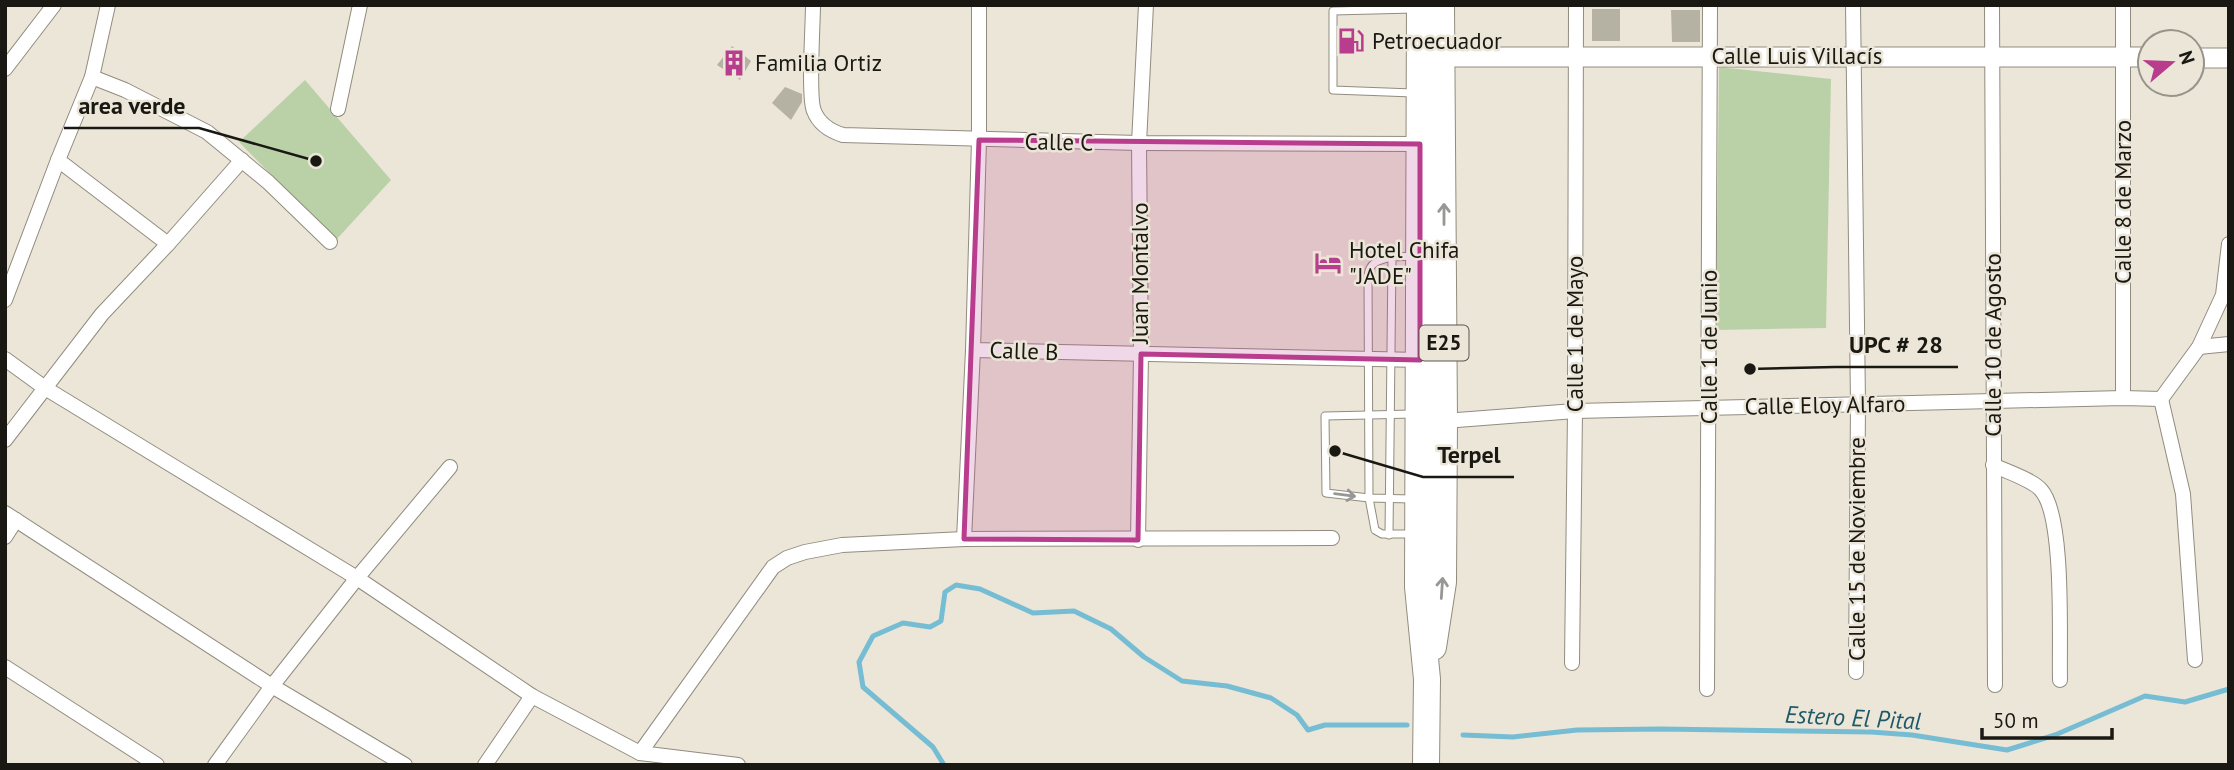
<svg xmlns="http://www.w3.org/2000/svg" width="2234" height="770" viewBox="0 0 2234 770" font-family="'PT Sans',sans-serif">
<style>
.green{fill:#bad1a8}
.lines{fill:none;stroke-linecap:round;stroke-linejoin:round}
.stream{stroke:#76bdd4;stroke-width:5}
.building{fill:#b5b1a3}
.lane-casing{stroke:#918c7f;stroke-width:9}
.street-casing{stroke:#918c7f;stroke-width:16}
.secondary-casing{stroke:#918c7f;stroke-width:21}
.highway-casing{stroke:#918c7f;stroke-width:28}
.lane{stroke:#fff;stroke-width:7}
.street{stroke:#fff;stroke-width:14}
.secondary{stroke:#fff;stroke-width:19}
.highway{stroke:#fff;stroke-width:26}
.oneway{stroke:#989795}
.marked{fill:#b93d8d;fill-opacity:0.2;stroke:#b93d8d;stroke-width:5;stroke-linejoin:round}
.labels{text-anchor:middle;stroke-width:5;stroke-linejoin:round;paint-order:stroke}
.shield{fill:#ebe6d8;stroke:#59564e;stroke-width:2}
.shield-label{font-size:21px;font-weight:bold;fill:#1a1813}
.poi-label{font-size:23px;fill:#1a1813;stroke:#ebe6d8;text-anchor:start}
.street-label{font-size:23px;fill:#1a1813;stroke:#ebe6d8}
.water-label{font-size:24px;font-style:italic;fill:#1e5969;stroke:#ebe6d8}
.leader{fill:none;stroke:#1a1813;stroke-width:2.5}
.callout-dot{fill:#1a1813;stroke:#ebe6d8;stroke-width:2.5}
.callout-label{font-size:24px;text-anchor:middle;font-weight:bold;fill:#1a1813;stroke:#ebe6d8;stroke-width:5;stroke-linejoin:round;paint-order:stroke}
</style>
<rect width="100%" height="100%" fill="#ebe6d8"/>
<!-- green -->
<g class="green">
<polygon points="1719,67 1831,79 1826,328 1716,330"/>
<polygon points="305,80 391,180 336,240 239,142"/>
</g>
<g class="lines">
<!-- stream -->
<g class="stream">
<polyline points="1463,735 1513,737 1577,730 1660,729 1871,732 1912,735 2007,750 2055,735 2145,696 2185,702 2229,689"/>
<polyline points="944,765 933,747 863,687 859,662 873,636 903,623 930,627 941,621 945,592 956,585 980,589 1033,613 1074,611 1111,629 1144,657 1182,681 1227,686 1271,698 1297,715 1308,730 1325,725 1407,725"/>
</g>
</g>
<!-- building -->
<g class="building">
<rect x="1592" y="9" width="28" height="32"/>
<polygon points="1671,10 1700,10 1700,42 1672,42"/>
<polygon points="732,46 751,61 740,80 717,65"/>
<polygon points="785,87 802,94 802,102 791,120 772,103"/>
</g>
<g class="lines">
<!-- lane casing -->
<g class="lane-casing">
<g id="lane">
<polyline points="1413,93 1333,90 1333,11 1414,9"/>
<path d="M1392 257C1380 260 1370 261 1368 275L1369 498 1375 530 1382 534H1413"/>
<polyline points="1412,499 1369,498 1326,493 1325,416 1413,414"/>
<polyline points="1389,535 1392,257 1415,256"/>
</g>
</g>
<!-- street casing -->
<g class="street-casing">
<g id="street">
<path d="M813 5C813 25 808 97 814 111 819 124 830 131 843 135L1139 143 1420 144"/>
<polyline points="979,5 979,140 973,350 1420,360"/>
<polyline points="1853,5 1858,404 1856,672"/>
<polyline points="1992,5 1995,685"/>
<polyline points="5,69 54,5"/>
<polyline points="92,77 125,90 207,132 268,182 330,242"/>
<polyline points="338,109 360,5"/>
<polyline points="168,244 242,160"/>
<polyline points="5,300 58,160 92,77 108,5"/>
<polyline points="2199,347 2229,344"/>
<polyline points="5,359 45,388 357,578 532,696 640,753 738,765"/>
<polyline points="2123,398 2123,5"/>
<polyline points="2161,399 2183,494 2195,660"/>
<polyline points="2161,399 2199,347 2223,295 2229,244"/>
<polyline points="1444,421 1575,411 2123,398 2161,399"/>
<polyline points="5,440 102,314 168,244 58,160"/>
<path d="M1993 465C2005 471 2033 480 2041 490 2065 516 2059 641 2060 680"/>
<polyline points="5,513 272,686 215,765"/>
<polyline points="5,537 16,520"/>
<polyline points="964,539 973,350"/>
<polyline points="1138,540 1141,354 1139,143 1146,5"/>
<polyline points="1572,663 1575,411 1576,5"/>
<polyline points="5,667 157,765"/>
<polyline points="1707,689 1710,5"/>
<polyline points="640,753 773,567 787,558 805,552 842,545 964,539 1332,538"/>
<polyline points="405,765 272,686 357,578 450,467"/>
<polyline points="485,765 532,696"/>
</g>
</g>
<!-- secondary casing -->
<g class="secondary-casing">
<g id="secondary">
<polyline points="1443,57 2150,57"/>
<polyline points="2192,58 2229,58"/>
</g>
</g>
<!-- highway casing -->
<g class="highway-casing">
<g id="highway">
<polyline points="1420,5 1418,587 1427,679 1426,765"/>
<polyline points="1433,647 1443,582 1444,421 1441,5"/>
</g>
</g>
<!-- lane -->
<use href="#lane" class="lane"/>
<!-- street -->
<use href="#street" class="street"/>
<!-- secondary -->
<use href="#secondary" class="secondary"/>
<!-- highway -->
<use href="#highway" class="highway"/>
</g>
<!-- one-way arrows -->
<defs><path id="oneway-shaft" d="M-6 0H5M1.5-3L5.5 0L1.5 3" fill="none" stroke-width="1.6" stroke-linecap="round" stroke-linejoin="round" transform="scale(1.75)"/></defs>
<g class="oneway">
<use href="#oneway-shaft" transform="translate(1444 214) rotate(-90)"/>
<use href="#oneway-shaft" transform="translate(1345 495) rotate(7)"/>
<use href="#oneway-shaft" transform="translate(1442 588) rotate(-86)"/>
</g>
<!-- marked area -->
<path class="marked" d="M979 140 1420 144V360L1141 354 1138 540 964 539Z"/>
<!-- icons -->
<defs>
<g id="fuel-bare" transform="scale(2.1)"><path d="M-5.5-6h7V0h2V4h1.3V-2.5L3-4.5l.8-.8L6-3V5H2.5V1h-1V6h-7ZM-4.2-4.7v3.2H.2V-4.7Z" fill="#b93d8d" stroke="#ebe6d8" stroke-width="2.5" paint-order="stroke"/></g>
<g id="building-bare" transform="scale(2.1)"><path d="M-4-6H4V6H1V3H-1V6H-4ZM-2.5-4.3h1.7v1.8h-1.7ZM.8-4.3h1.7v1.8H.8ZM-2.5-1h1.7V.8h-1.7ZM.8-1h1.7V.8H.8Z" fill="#b93d8d" stroke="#ebe6d8" stroke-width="2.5" paint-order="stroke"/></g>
<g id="hotel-bare" transform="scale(2.1)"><path d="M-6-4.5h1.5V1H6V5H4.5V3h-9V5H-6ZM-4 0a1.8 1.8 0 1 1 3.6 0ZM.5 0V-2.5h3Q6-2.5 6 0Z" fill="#b93d8d" stroke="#ebe6d8" stroke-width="2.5" paint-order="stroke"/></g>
</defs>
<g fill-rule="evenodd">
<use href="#fuel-bare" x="1351" y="41"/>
<use href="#building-bare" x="734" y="63"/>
<use href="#hotel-bare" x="1328" y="263"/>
</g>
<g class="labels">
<!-- shield labels -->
<rect class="shield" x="1419.5" y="325.5" width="49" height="35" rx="5"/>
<g class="shield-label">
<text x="1444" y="350">E25</text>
</g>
<!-- poi labels -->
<g class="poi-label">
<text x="1372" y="49">Petroecuador</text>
<text x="755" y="71">Familia Ortiz</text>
<text x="1349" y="258">Hotel Chifa<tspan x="1349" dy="26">"JADE"</tspan></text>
</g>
<!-- street labels -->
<g class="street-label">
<text x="1797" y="64">Calle Luis Villacís</text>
<text transform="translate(1059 142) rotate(1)" y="8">Calle C</text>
<text transform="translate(2123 202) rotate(-90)" y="8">Calle 8 de Marzo</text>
<text transform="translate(1140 273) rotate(-90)" y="8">Juan Montalvo</text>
<text transform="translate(1575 334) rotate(-90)" y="8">Calle 1 de Mayo</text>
<text transform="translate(1993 345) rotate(-90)" y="8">Calle 10 de Agosto</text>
<text transform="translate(1709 347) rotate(-90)" y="8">Calle 1 de Junio</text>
<text transform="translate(1024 351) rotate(2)" y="8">Calle B</text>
<text transform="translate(1825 405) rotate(-1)" y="8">Calle Eloy Alfaro</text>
<text transform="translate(1857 549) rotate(-90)" y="8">Calle 15 de Noviembre</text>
</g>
<!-- water labels -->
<g class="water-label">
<text transform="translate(1853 718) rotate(3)" y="8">Estero El Pital</text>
</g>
</g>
<!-- callouts -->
<path class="leader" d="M316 161L199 128H64M1750 369L1835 367H1958M1335 451L1423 477H1514"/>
<g class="callout-dot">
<circle cx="316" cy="161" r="7"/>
<circle cx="1750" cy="369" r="7"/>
<circle cx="1335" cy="451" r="7"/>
</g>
<g class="callout-label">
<text x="132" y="114">area verde</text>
<text x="1896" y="353">UPC # 28</text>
<text x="1469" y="463">Terpel</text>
</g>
<!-- border -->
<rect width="2234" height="770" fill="none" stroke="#1a1813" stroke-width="14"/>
<!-- north arrow -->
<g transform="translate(2171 63) rotate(71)"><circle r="33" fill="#ebe6d8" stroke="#979489" stroke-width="2"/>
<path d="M0-5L12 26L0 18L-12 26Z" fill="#b93d8d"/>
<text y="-10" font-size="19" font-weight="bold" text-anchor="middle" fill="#1a1813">N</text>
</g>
<!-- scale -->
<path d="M1982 728v10h130v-10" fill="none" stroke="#1a1813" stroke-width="3.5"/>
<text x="1993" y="728" font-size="21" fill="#1a1813" stroke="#ebe6d8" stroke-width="5" paint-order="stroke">50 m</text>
</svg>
